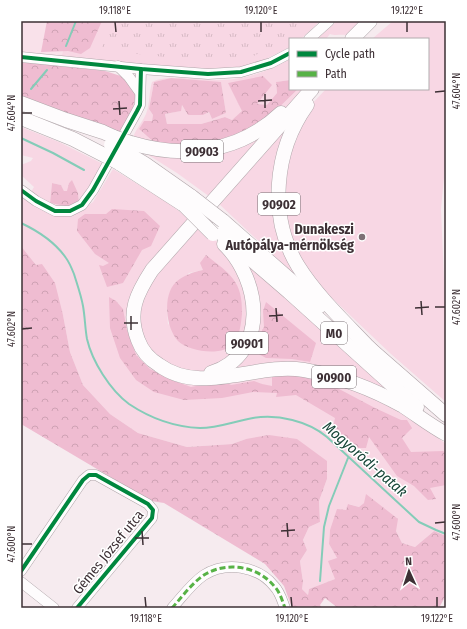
<svg xmlns="http://www.w3.org/2000/svg" width="467" height="629" viewBox="0 0 467 629" font-family="'Fira Sans Condensed',sans-serif">
<style>
.built{fill:#f9e1ea}
.grass{fill:#f8d7e4;fill-rule:evenodd}
.forest{fill:url(#forest-crowns)}
.park{fill:url(#park-tufts)}
.lines{fill:none;stroke-linecap:round;stroke-linejoin:round}
.stream{stroke:#84ccb8;stroke-width:2}
.minor-casing{stroke:#afa5a9;stroke-width:11}
.highway-casing{stroke:#afa5a9;stroke-width:15}
.minor{stroke:#fefcfd;stroke-width:10}
.highway{stroke:#fefcfd;stroke-width:14}
.highway-bridge-casing{stroke:#afa5a9;stroke-width:15;stroke-linecap:butt}
.highway-bridge{stroke:#fefcfd;stroke-width:14}
.quiet{stroke:#57b246;stroke-width:3;stroke-dasharray:6 3;stroke-linecap:butt}
.cycleway-casing{stroke:#fff;stroke-width:6}
.cycleway{stroke:#00873e;stroke-width:4}
.ticks{fill:none;stroke:#3d3035;stroke-width:1.5}
.poi-dot{fill:#7e7176;stroke:#fff;stroke-width:1.5}
.labels{text-anchor:middle;stroke-width:3;stroke-linejoin:round;paint-order:stroke}
.shield{fill:#fff;stroke:#776e72;stroke-width:1}
.shield-label{font-size:13px;font-weight:bold;fill:#3d3035}
.poi-label{font-size:14px;font-weight:bold;fill:#3d3035;stroke:#fff;text-anchor:end}
.street-label{font-size:14px;fill:#3d3035;stroke:#fff}
.water-label{font-size:15px;font-style:italic;fill:#164538;stroke:#fff}
.neatline{fill:none;stroke:#3d3035;stroke-width:1.5}
.ticks-label{font-size:10px;text-anchor:middle;fill:#3d3035}
</style>
<defs>
<pattern id="forest-crowns" width="20" height="18" patternUnits="userSpaceOnUse"><rect width="20" height="18" fill="#efbcd1"/><path d="M2 6a3 3 0 1 1 6 0M12 15a3 3 0 1 1 6 0" fill="none" stroke="#cea2b4"/></pattern>
<pattern id="park-tufts" width="24" height="20" patternUnits="userSpaceOnUse"><rect width="24" height="20" fill="#f8d7e4"/><path d="M3 7l-1-3M5 7V3M7 7l1-3M15 17l-1-3M17 17v-4M19 17l1-3" fill="none" stroke="#d6b9c4"/></pattern>
</defs>
<rect width="100%" height="100%" fill="#f6ebef"/>
<!-- built -->
<polygon class="built" points="21,21 74,21 66,40 61,58 21,53"/>
<!-- grass -->
<g class="grass">
<polygon points="74,21 320,21 301,39 290,39 290,47 264,60 238,68 207,70 61,58 66,40"/>
<path d="M337 21H368L350 39H345L346 35C340 34 336 36 330 34L326 39H317Z"/>
<polygon points="393,21 446,21 446,156 441,209 446,327 446,402 391,354 315,282 292,242 286,216 286,161 311,105 326,89 428,89 428,39 372,39"/>
<path d="M290 59V80L276 82 277 93 268 105C250 104 245 109 232 120L225 117 201 124H167L165 114 180 111 182 105 188 115H203L209 112 212 119 226 113 221 83 171 78 154 82 149 109 153 115 152 122 144 121 139 129 156 144 174 147 205 145 230 140 262 124 298 89H303C291 103 278 116 262 126 233 147 191 154 156 147 148 145 140 142 132 140 135 130 142 123 146 114 150 103 149 92 152 82 168 73 203 81 222 80 246 80 270 70 290 59Z"/>
<polygon points="294,115 275,177 302,282 217,202"/>
<polygon points="275,124 210,197 177,173 142,151"/>
<path d="M21 127 59 142 105 165C95 184 83 217 55 207 47 203 39 197 31 192L34 187 21 175V165L31 161 33 158 21 155ZM72 181 78 193 79 202 70 207 50 203 52 183 61 185 64 191H68L69 183Z"/>
<polygon points="113,169 168,203 191,220 129,317 163,373 261,374 332,379 403,411 446,444 446,536 434,531 415,547 402,543 396,531 364,503 359,507 349,504 346,510 330,530 329,544 337,558 335,579 309,589 308,595 302,589 303,582 300,561 307,550 303,540 309,527 320,522 319,501 327,479 246,439 232,444 187,447 138,433 110,414 83,385 70,352 63,315 36,265 21,246 21,195 46,211 79,212 93,202"/>
<path d="M197 224 223 247 238 268 250 313 240 350 201 373H191L163 363 143 342 138 317 147 286ZM203 270 168 325 167 310 169 295 189 273Z"/>
<path d="M238 254 395 395 365 383 226 372 254 334ZM264 327 310 362 251 350Z"/>
</g>
<!-- forest -->
<g class="forest">
<polygon points="47,21 102,21 90,48 81,54 68,51 41,52"/>
<path d="M21 62 105 71 124 77 136 92C134 109 129 121 121 135L21 97Z"/>
<polygon points="263,76 272,85 257,104 267,105 277,93 276,82 290,80 290,89 298,89 262,124 230,140 205,145 156,144 139,129 144,121 152,121 153,115 149,109 154,82 171,78 221,82 226,113 212,119 209,112 203,115 188,115 182,105 181,111 165,114 167,124 201,124 225,117 232,120 242,111 228,83"/>
<polygon points="72,180 78,193 79,202 70,207 50,203 52,183 61,185 64,191 67,191 69,183"/>
<polygon points="112,209 144,211 160,226 151,246 142,250 123,283 107,287 99,265 103,266 109,263 95,254 77,231 78,219 85,214 106,214"/>
<polygon points="21,246 36,265 42,264 55,283 63,315 70,352 83,385 110,414 138,433 187,447 232,444 246,439 269,435 297,439 327,461 327,479 319,501 320,522 309,527 303,540 307,550 300,561 303,582 302,589 308,595 309,589 335,579 328,561 337,558 329,544 330,530 337,509 346,510 348,504 359,507 364,503 366,494 398,519 396,531 402,543 415,547 434,531 446,536 446,595 439,608 338,608 325,598 320,605 322,608 292,608 284,586 265,564 164,503 151,501 21,424"/>
<path d="M206 255C230 274 243 281 242 314 241 323 240 335 234 343 224 357 189 352 178 341 166 328 162 295 176 282 184 275 193 272 203 270L200 263Z"/>
<polygon points="109,297 116,301 123,309 127,330 136,355 150,369 172,380 191,387 223,381 231,385 254,381 262,384 272,386 272,376 293,375 324,381 375,408 401,420 407,420 412,428 402,438 411,452 443,451 446,453 446,485 430,488 436,499 428,500 414,486 397,476 369,437 366,448 350,448 332,432 335,418 296,395 276,397 277,393 253,392 222,398 184,400 154,392 136,380 120,358 110,328"/>
<polygon points="266,302 316,343 310,362 292,359 266,358 251,350 264,327 263,311"/>
</g>
<!-- park -->
<polygon class="park" points="112,21 314,21 303,32 245,60 201,61 101,50"/>
<g class="lines">
<!-- stream -->
<g class="stream">
<polyline points="66,46 76,21"/>
<polyline points="31,89 47,70"/>
<polyline points="21,138 53,153 84,170"/>
<path d="M21 223C38 231 55 242 66 258 69 262 72 269 74 274 77 284 81 295 83 306 85 317 85 328 87 339 92 361 110 390 129 404 150 418 174 427 200 428 218 428 235 421 253 418 278 414 308 421 327 437L419 522 436 530 446 534"/>
<polyline points="320,581 324,527 329,506 348,458"/>
</g>
<!-- minor casing -->
<g class="minor-casing">
<g id="minor">
<polyline points="309,39 329,21"/>
<polyline points="21,57 141,69 208,74 241,72 271,63 290,53"/>
<polyline points="118,66 129,77 139,91"/>
<polyline points="21,190 36,201 55,211 70,211 82,205 93,190 137,111 140,105 141,69"/>
<polyline points="21,571 83,480 89,475 96,475 148,504 153,510 152,518 77,608"/>
<polyline points="21,582 54,608"/>
<path d="M172 608C182 597 192 583 204 575 226 561 258 566 274 586 280 592 282 600 285 608"/>
</g>
</g>
<!-- highway casing -->
<g class="highway-casing">
<g id="highway">
<polyline points="352,39 370,21"/>
<path d="M312 89 152 270C137 293 127 312 138 340 142 351 149 359 159 365 201 396 256 362 304 370 338 376 373 389 403 406 417 415 431 426 446 434"/>
<polyline points="21,103 66,120 103,132 114,137"/>
<path d="M307 105C274 151 268 217 298 266 318 298 348 325 374 353"/>
<polyline points="21,118 73,139 106,156"/>
<path d="M131 143C184 159 239 153 281 113"/>
<polyline points="125,152 145,164 192,197"/>
<polyline points="119,163 184,205"/>
<polyline points="223,221 320,306"/>
<polyline points="216,229 289,292 402,394 417,407"/>
<polyline points="368,347 446,415"/>
<path d="M211 373C270 354 261 280 224 244"/>
</g>
</g>
<!-- minor -->
<use href="#minor" class="minor"/>
<!-- highway -->
<use href="#highway" class="highway"/>
<!-- highway-bridge casing -->
<g class="highway-bridge-casing">
<g id="highway-bridge">
<polyline points="114,137 131,143"/>
<polyline points="111,145 125,152"/>
<polyline points="106,156 119,163"/>
<polyline points="192,197 223,221"/>
<polyline points="184,205 213,234"/>
</g>
</g>
<!-- highway-bridge -->
<use href="#highway-bridge" class="highway-bridge"/>
<!-- quiet -->
<path class="quiet" d="M172 608C182 597 192 583 204 575 226 561 258 566 274 586 280 592 282 600 285 608"/>
<!-- cycleway casing -->
<g class="cycleway-casing">
<g id="cycleway">
<polyline points="21,57 141,69 208,74 241,72 271,63 290,53"/>
<polyline points="21,190 36,201 55,211 70,211 82,205 93,190 137,111 140,105 141,69"/>
<polyline points="21,571 83,480 89,475 96,475 148,504 153,510 152,518 77,608"/>
</g>
</g>
<!-- cycleway -->
<use href="#cycleway" class="cycleway"/>
</g>
<!-- ticks -->
<path class="ticks" d="M115 22 116 32M261 22V32M407 22V32M435 92 445 91M265 94V108M119 101 120 115M258 101 272 100M113 109 127 108M22 113H32M421 301 422 315M435 307H445M276 308 277 322M415 308 429 307M131 316V330M269 316 283 315M124 323H138M22 329 32 328M287 523 288 537M435 523 445 522M142 531 143 545M281 531 295 530M135 538H149M22 544H32M145 597 146 607M291 597 292 607M437 597V607"/>
<!-- markers -->
<circle class="poi-dot" cx="362" cy="237" r="4"/>
<g class="labels">
<!-- shield labels -->
<g class="shield">
<rect x="181" y="140" width="42" height="22" rx="3"/>
<rect x="258" y="193" width="42" height="22" rx="3"/>
<rect x="321" y="322" width="26" height="22" rx="3"/>
<rect x="226" y="332" width="42" height="22" rx="3"/>
<rect x="312" y="366" width="44" height="22" rx="3"/>
</g>
<g class="shield-label">
<text x="202" y="156">90903</text>
<text x="279" y="209">90902</text>
<text x="334" y="338">M0</text>
<text x="247" y="348">90901</text>
<text x="334" y="382">90900</text>
</g>
<!-- poi labels -->
<g class="poi-label">
<text x="354" y="234">Dunakeszi<tspan x="354" dy="16">Autópálya-mérnökség</tspan></text>
</g>
<!-- street labels -->
<g class="street-label">
<text transform="translate(108 552) rotate(-51)" y="5">Gémes József utca</text>
</g>
<!-- water labels -->
<g class="water-label">
<text transform="translate(365 459) rotate(41)" y="5">Mogyoródi-patak</text>
</g>
</g>
<!-- border -->
<rect width="467" height="629" fill="none" stroke="#ffffff" stroke-width="44"/>
<!-- legend -->
<rect x="289" y="38" width="140" height="52" fill="#ffffff" stroke="#b1acae"/>
<rect x="297" y="51" width="20" height="6" fill="#00873e" stroke="#b1acae"/>
<text x="325" y="58" font-size="12" fill="#3d3035">Cycle path</text>
<rect x="297" y="71" width="20" height="6" fill="#57b246" stroke="#b1acae"/>
<text x="325" y="78" font-size="12" fill="#3d3035">Path</text>
<!-- north arrow -->
<g transform="translate(409 571) rotate(357)" stroke="#ffffff" stroke-width="3" paint-order="stroke">
<path d="M0-3L7 15L0 10L-7 15Z" fill="#3d3035"/>
<text y="-6" font-size="11" font-weight="bold" text-anchor="middle" fill="#3d3035">N</text>
</g>
<rect x="22" y="22" width="423" height="585" class="neatline"/>
<g class="ticks-label">
<text x="115" y="14">19.118°E</text>
<text x="261" y="14">19.120°E</text>
<text x="407" y="14">19.122°E</text>
<text transform="translate(456 91) rotate(-90)" y="4">47.604°N</text>
<text transform="translate(11 113) rotate(-90)" y="4">47.604°N</text>
<text transform="translate(456 307) rotate(-90)" y="4">47.602°N</text>
<text transform="translate(11 329) rotate(-90)" y="4">47.602°N</text>
<text transform="translate(456 522) rotate(-90)" y="4">47.600°N</text>
<text transform="translate(11 544) rotate(-90)" y="4">47.600°N</text>
<text x="146" y="622">19.118°E</text>
<text x="292" y="622">19.120°E</text>
<text x="437" y="622">19.122°E</text>
</g>
</svg>
